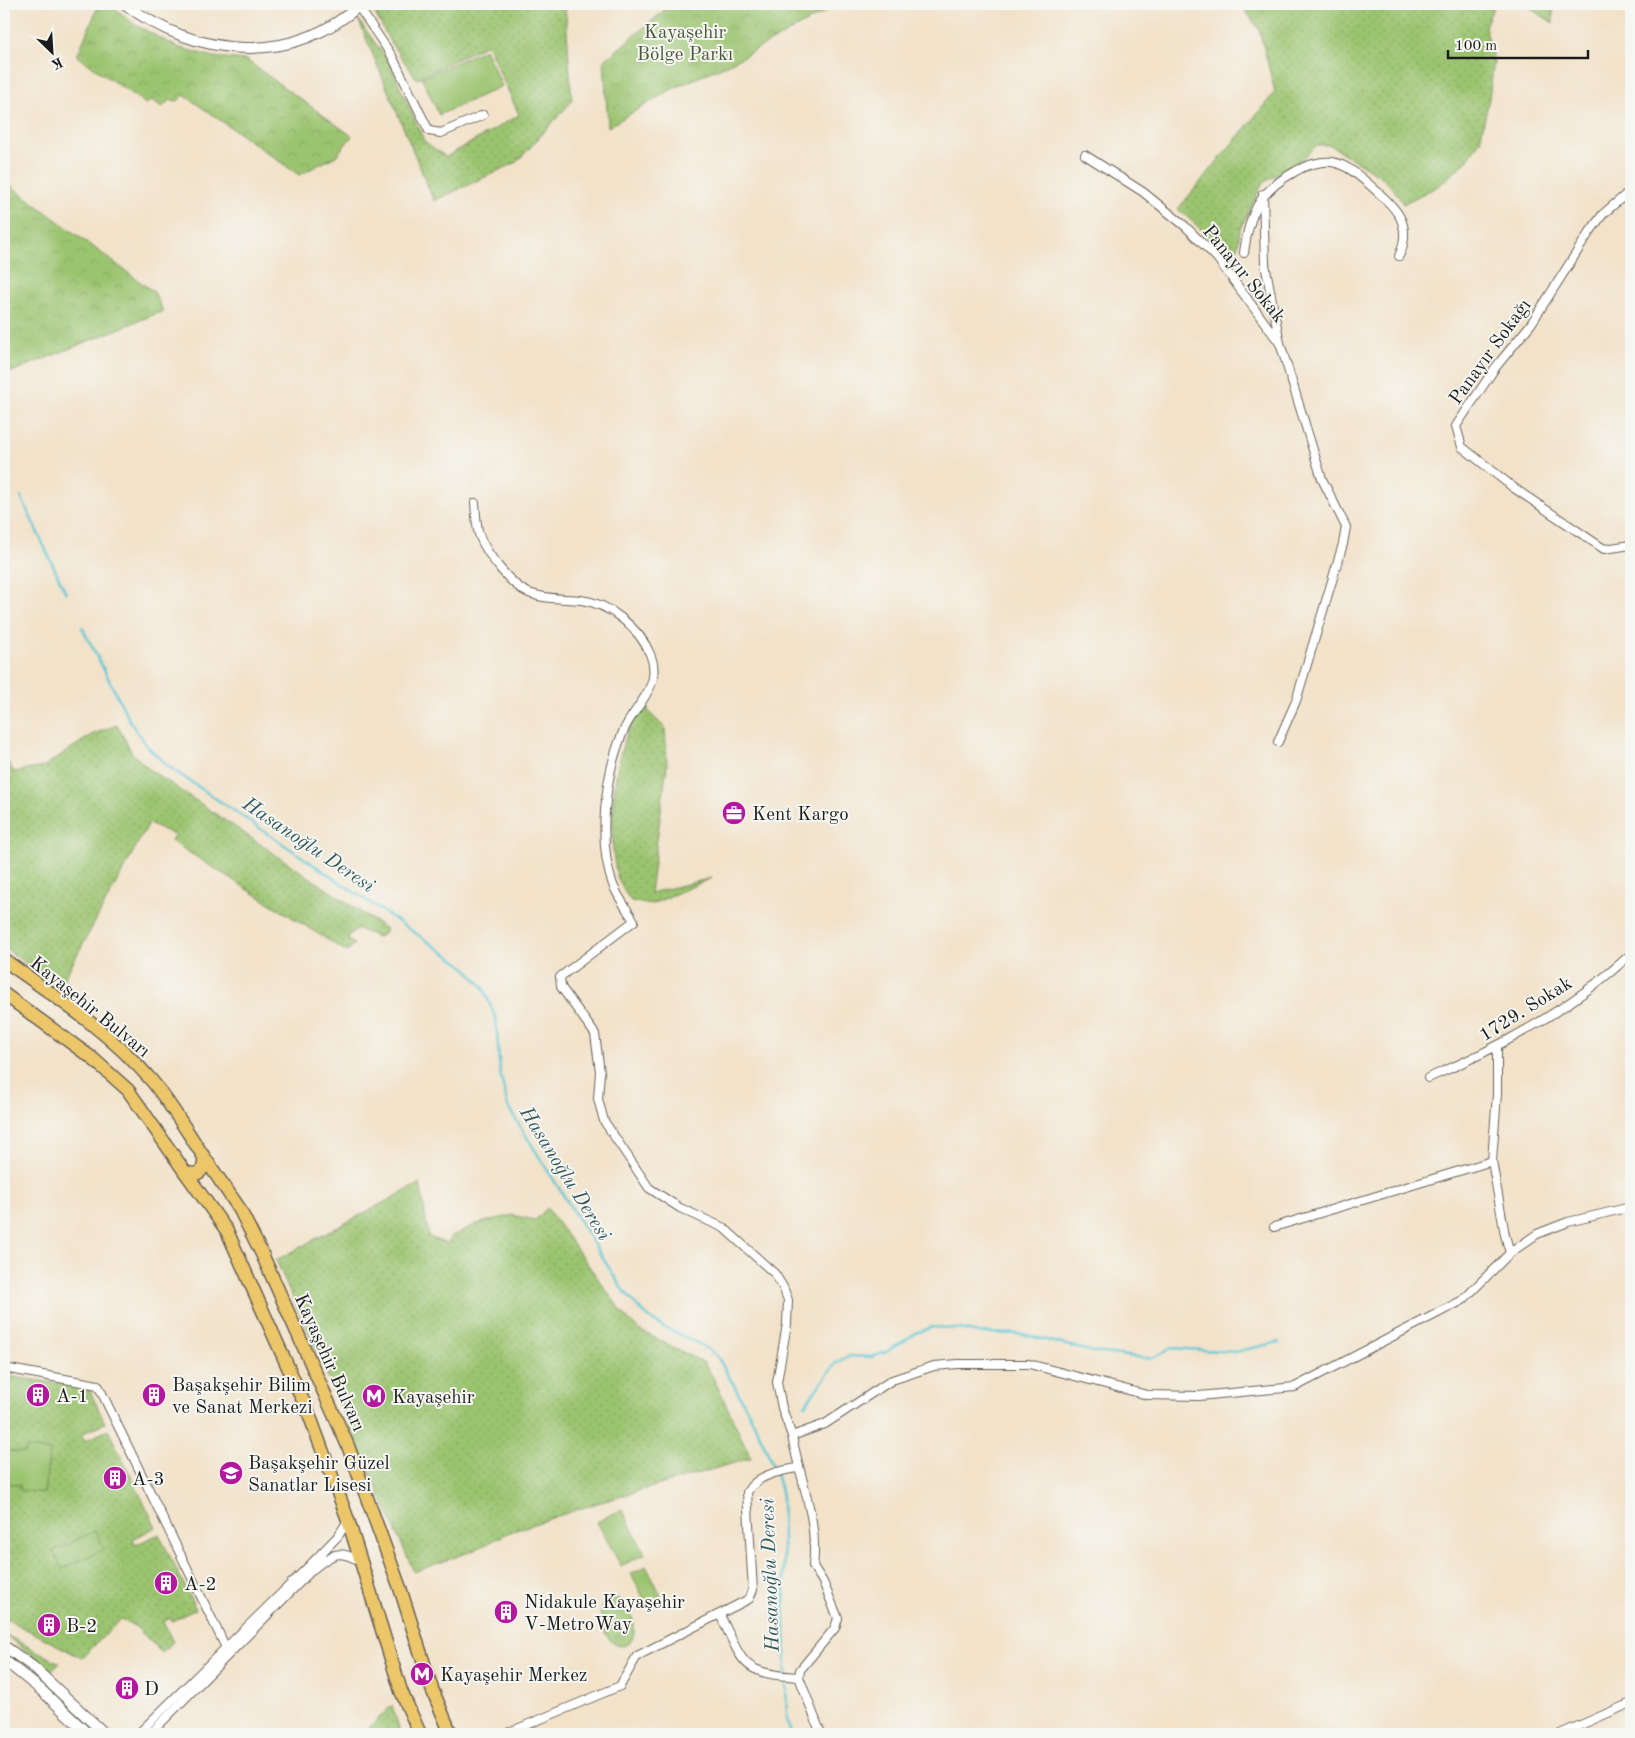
<svg xmlns="http://www.w3.org/2000/svg" width="1635" height="1738" viewBox="0 0 1635 1738" font-family="'Old Standard TT',serif">
<style>
.grass{fill:url(#grass-dots);stroke:#5c7046}
.park{fill:url(#park-crowns);stroke:#5c7046}
.pitch{fill:#9bc470;stroke:#5c7046}
.lines{fill:none;stroke-linecap:round;stroke-linejoin:round}
.stream{stroke:#5bc6d4;stroke-width:2.5}
.minor-casing{stroke:#676159;stroke-width:10}
.tertiary-casing{stroke:#676159;stroke-width:12}
.primary-casing{stroke:#676159;stroke-width:15}
.minor{stroke:#fff;stroke-width:8}
.tertiary{stroke:#fff;stroke-width:10}
.primary{stroke:#ecc669;stroke-width:12}
.labels{text-anchor:middle;stroke-width:4;stroke-linejoin:round;paint-order:stroke}
.park-label{font-size:19px;fill:#485739;stroke:#f6f6f2}
.street-label{font-size:19px;fill:#1c1c1c;stroke:#f6f6f2}
.poi-label{font-size:19px;fill:#1c1c1c;stroke:#f6f6f2;text-anchor:start}
.water-label{font-size:20px;font-style:italic;fill:#32585c;stroke:#f6f6f2}
</style>
<defs>
<pattern id="grass-dots" width="8" height="8" patternUnits="userSpaceOnUse" patternTransform="scale(1.25)"><rect width="8" height="8" fill="#9bc470"/><path d="M2 2h.1M6 6h.1" fill="none" stroke="#85a860" stroke-width="1.8" stroke-linecap="round"/></pattern>
<pattern id="park-crowns" width="20" height="18" patternUnits="userSpaceOnUse" patternTransform="scale(1.25)"><rect width="20" height="18" fill="#9bc470"/><path d="M2 6a3 3 0 1 1 6 0M12 15a3 3 0 1 1 6 0" fill="none" stroke="#85a860"/></pattern>
</defs>
<rect width="100%" height="100%" fill="#f6f6f2"/>
<filter id="ink" filterUnits="userSpaceOnUse"><feTurbulence type="fractalNoise" baseFrequency=".02" numOctaves="2"/><feDisplacementMap in="SourceGraphic" scale="10" xChannelSelector="R" yChannelSelector="G"/><feConvolveMatrix kernelMatrix="1 2 1 2 8 2 1 2 1" color-interpolation-filters="sRGB"/></filter>
<filter id="wash" filterUnits="userSpaceOnUse"><feTurbulence type="fractalNoise" baseFrequency=".0096" numOctaves="4" result="noise"/><feDisplacementMap in="SourceGraphic" scale="20" xChannelSelector="R" yChannelSelector="G"/><feGaussianBlur stdDeviation="1.12" result="paint"/><feColorMatrix in="noise" values="0 0 0 0 0 0 0 0 0 0 0 0 0 0 0 0 0 1.4 0 .05"/><feComposite in="paint" operator="in"/></filter>
<g filter="url(#wash)">
<rect width="100%" height="100%" fill="#f2e2c9"/>
<!-- grass -->
<g class="grass">
<polygon points="379,4 565,4 572,101 517,162 434,201 358,19 390,64 424,141 446,157 519,115 487,44 417,79 390,42 373,9"/>
<polygon points="1240,4 1495,4 1485,26 1494,62 1489,98 1480,141 1465,163 1438,186 1403,204 1393,188 1379,175 1330,145 1317,145 1302,159 1263,183 1240,229 1236,260 1178,209 1275,92 1259,29"/>
<polygon points="1524,4 1553,4 1553,23"/>
<path d="M647 706 649 712 665 728 667 765 650 893 712 878 652 904 631 901C623 890 617 880 615 866 608 831 613 725 647 706Z"/>
<polygon points="117,725 132,753 149,769 386,929 384,934 378,937 358,929 349,935 348,940 354,944 347,952 171,841 174,835 149,823 59,988 5,948 4,756 14,772 43,767 93,734"/>
<polygon points="420,1183 429,1237 448,1244 450,1237 477,1224 512,1215 535,1220 547,1208 625,1316 638,1329 704,1363 713,1377 751,1458 591,1505 510,1532 475,1550 414,1572 276,1260"/>
<polygon points="4,1376 88,1387 105,1423 82,1434 84,1441 108,1430 156,1527 133,1539 135,1545 159,1534 196,1609 172,1621 171,1618 163,1621 173,1642 162,1653 136,1627 121,1619 82,1658 4,1618"/>
<polygon points="4,1634 60,1663 52,1671"/>
<polygon points="392,1705 400,1732 398,1734 367,1734 368,1729"/>
</g>
<!-- park -->
<g class="park">
<polygon points="99,4 110,4 134,24 177,47 214,57 246,60 352,136 336,156 299,175 184,95 178,101 170,100 162,107 152,100 146,104 77,56"/>
<polygon points="672,4 835,4 823,13 733,62 674,88 608,127 604,61"/>
<polygon points="4,181 154,292 163,311 4,375"/>
<polygon points="95,1531 104,1549 62,1569 53,1551"/>
<path d="M613 1598 620 1599C654 1636 619 1665 604 1630 600 1620 599 1613 603 1603Z"/>
</g>
<!-- pitch -->
<g class="pitch">
<polygon points="485,49 502,86 439,115 422,78"/>
<polygon points="26,1448 50,1451 44,1493 20,1490 20,1485 4,1483 4,1450 25,1453"/>
<polygon points="622,1509 645,1554 621,1566 597,1522"/>
<polygon points="646,1566 661,1595 646,1603 631,1574"/>
</g>
<g class="lines">
<!-- stream -->
<g class="stream">
<polyline points="21,497 66,593"/>
<path d="M82 627 131 723 147 746 169 767 464 966 483 987 496 1019 500 1073 508 1107 621 1287C634 1303 645 1317 663 1327 681 1336 701 1342 717 1356 739 1393 774 1455 782 1496L787 1719 793 1734"/>
<polyline points="805,1405 836,1363 848,1356 872,1357 886,1352 916,1333 932,1327 961,1329 978,1333 1022,1334 1094,1352 1145,1358 1155,1357 1171,1348 1235,1352 1279,1342"/>
</g>
</g>
</g>
<g filter="url(#ink)">
<g class="lines">
<!-- minor casing -->
<g class="minor-casing">
<g id="minor">
<polyline points="358,6 392,56 429,131 441,133 483,115"/>
<polyline points="1085,155 1143,192 1185,226 1217,258 1279,342"/>
<polyline points="1631,190 1603,214 1589,233 1531,324 1495,368 1456,426 1462,447 1514,488 1604,549 1631,545"/>
<polyline points="1263,194 1265,264 1280,343 1322,479 1346,527 1343,544 1296,701 1278,742"/>
<path d="M1244 253C1249 213 1259 191 1296 171 1306 165 1320 161 1332 162 1348 165 1359 176 1371 186 1394 207 1414 222 1399 256"/>
<path d="M475 503C476 514 476 527 480 537 487 554 511 586 529 593 546 600 564 598 581 600 609 603 640 629 650 654 664 687 634 705 623 732 605 774 597 841 613 885 618 897 627 909 634 921L560 977 561 987 595 1034 600 1072 598 1099 604 1121 649 1188 680 1208 724 1228 775 1274 783 1287 788 1300 787 1324 777 1382 782 1408 792 1436"/>
<polyline points="1497,1047 1497,1094 1492,1161 1505,1235 1510,1253"/>
<path d="M1428 1078C1499 1048 1574 1007 1631 954"/>
<polyline points="1274,1227 1492,1161"/>
<polyline points="4,1368 98,1385 229,1654"/>
<path d="M720 1615C744 1663 740 1674 799 1677"/>
<polyline points="138,1734 309,1566 338,1536 348,1521"/>
<path d="M150 1734 312 1570C330 1556 338 1547 360 1562"/>
<path d="M505 1734 620 1686 637 1656 749 1599 753 1590 747 1492C757 1475 779 1471 797 1468"/>
<path d="M821 1734 799 1677 800 1670 835 1628 838 1618 823 1582 813 1566C819 1521 800 1480 792 1436L825 1424 892 1380 934 1366 958 1364H1029L1147 1395 1199 1396 1295 1387 1463 1300 1510 1253 1537 1234 1568 1222 1631 1207"/>
<polyline points="1560,1734 1631,1703"/>
</g>
</g>
<!-- tertiary casing -->
<g class="tertiary-casing">
<g id="tertiary">
<path d="M125 4C196 58 291 67 361 4"/>
<polyline points="4,1646 32,1666 105,1734"/>
<polyline points="4,1660 40,1689 88,1734"/>
</g>
</g>
<!-- primary casing -->
<g class="primary-casing">
<g id="primary">
<path d="M4 960C55 996 111 1033 152 1081 171 1104 187 1132 204 1157 205 1171 199 1177 185 1172L128 1090 92 1058 4 994"/>
<polyline points="204,1157 239,1208 262,1254 348,1446 400,1588 432,1689 451,1734"/>
<polyline points="185,1172 227,1231 309,1414 348,1520 401,1691 420,1734"/>
</g>
</g>
<!-- minor -->
<use href="#minor" class="minor"/>
<!-- tertiary -->
<use href="#tertiary" class="tertiary"/>
<!-- primary -->
<use href="#primary" class="primary"/>
</g>
</g>
<!-- icons -->
<defs>
<g id="office-disc" transform="scale(1.25)"><circle r="9.5" fill="#b5179e" stroke="#f6f6f2"/><path d="M-6-3h4V-5.5h4V-3h4V5H-6ZM-1-4.5V-3h2v-1.5ZM-6 0V1H6V0Z" fill="#fff"/></g>
<g id="building-disc" transform="scale(1.25)"><circle r="9.5" fill="#b5179e" stroke="#f6f6f2"/><path d="M-4-6H4V6H1V3H-1V6H-4ZM-2.5-4.3h1.7v1.8h-1.7ZM.8-4.3h1.7v1.8H.8ZM-2.5-1h1.7V.8h-1.7ZM.8-1h1.7V.8H.8Z" fill="#fff"/></g>
<g id="metro-disc" transform="scale(1.25)"><circle r="9.5" fill="#b5179e" stroke="#f6f6f2"/><path d="M-5.5 5V-5H-3L0 0L3-5H5.5V5H3V-.5L0 4L-3-.5V5Z" fill="#fff"/></g>
<g id="school-disc" transform="scale(1.25)"><circle r="9.5" fill="#b5179e" stroke="#f6f6f2"/><path d="M0-5L7-2L0 1L-7-2ZM-4 1L0 2.5L4 1V4Q0 6-4 4Z" fill="#fff"/></g>
</defs>
<g fill-rule="evenodd">
<use href="#office-disc" x="734" y="813"/>
<use href="#building-disc" x="38" y="1395"/>
<use href="#building-disc" x="154" y="1395"/>
<use href="#metro-disc" x="374" y="1396"/>
<use href="#school-disc" x="231" y="1473"/>
<use href="#building-disc" x="115" y="1478"/>
<use href="#building-disc" x="166" y="1583"/>
<use href="#building-disc" x="506" y="1612"/>
<use href="#building-disc" x="49" y="1625"/>
<use href="#metro-disc" x="422" y="1674"/>
<use href="#building-disc" x="127" y="1688"/>
</g>
<g class="labels">
<!-- park labels -->
<g class="park-label">
<text x="685" y="38">Kayaşehir<tspan x="685" dy="22">Bölge Parkı</tspan></text>
</g>
<!-- street labels -->
<g class="street-label">
<text transform="translate(1245 273) rotate(51)" y="7">Panayır Sokak</text>
<text transform="translate(1489 351) rotate(-54)" y="7">Panayır Sokağı</text>
<text transform="translate(91 1006) rotate(39)" y="7">Kayaşehir Bulvarı</text>
<text transform="translate(1525 1008) rotate(-32)" y="7">1729. Sokak</text>
<text transform="translate(331 1362) rotate(66)" y="7">Kayaşehir Bulvarı</text>
</g>
<!-- poi labels -->
<g class="poi-label">
<text x="752" y="820">Kent Kargo</text>
<text x="172" y="1391">Başakşehir Bilim<tspan x="172" dy="22">ve Sanat Merkezi</tspan></text>
<text x="56" y="1402">A-1</text>
<text x="392" y="1403">Kayaşehir</text>
<text x="248" y="1469">Başakşehir Güzel<tspan x="248" dy="22">Sanatlar Lisesi</tspan></text>
<text x="132" y="1485">A-3</text>
<text x="184" y="1590">A-2</text>
<text x="524" y="1608">Nidakule Kayaşehir<tspan x="524" dy="22">V-MetroWay</tspan></text>
<text x="66" y="1632">B-2</text>
<text x="440" y="1681">Kayaşehir Merkez</text>
<text x="144" y="1695">D</text>
</g>
<!-- water labels -->
<g class="water-label">
<text transform="translate(309 844) rotate(34)" y="7">Hasanoğlu Deresi</text>
<text transform="translate(566 1173) rotate(58)" y="7">Hasanoğlu Deresi</text>
<text transform="translate(769 1575) rotate(-92)" y="7">Hasanoğlu Deresi</text>
</g>
</g>
<!-- margin -->
<rect width="1635" height="1738" fill="none" stroke="#f6f6f2" stroke-width="20"/>
<!-- north arrow -->
<g transform="translate(52 52) rotate(155)" stroke="#f6f6f2" stroke-width="4" paint-order="stroke">
<path d="M0-4L9 19L0 12L-9 19Z" fill="#1c1c1c"/>
<text y="-8" font-size="14" font-weight="bold" text-anchor="middle" fill="#1c1c1c">K</text>
</g>
<!-- scale -->
<path d="M1448 50v8h140v-8" fill="none" stroke="#1c1c1c" stroke-width="2.5"/>
<text x="1455" y="50" font-size="15" fill="#1c1c1c" stroke="#f6f6f2" stroke-width="4" paint-order="stroke">100 m</text>
</svg>
